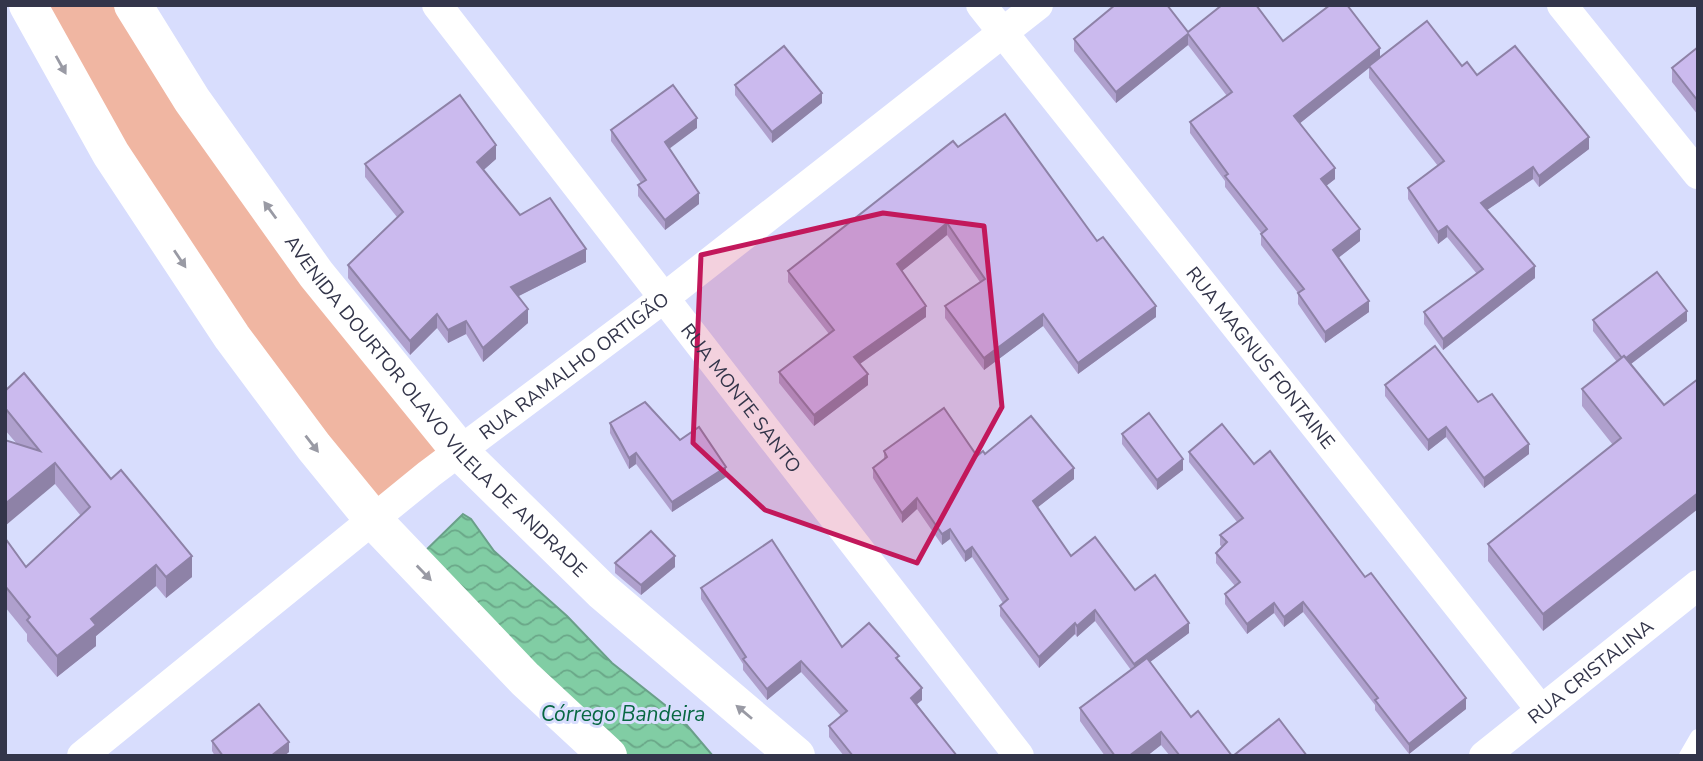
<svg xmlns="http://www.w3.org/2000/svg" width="1703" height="761" viewBox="0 0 1703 761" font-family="'Nunito Sans',sans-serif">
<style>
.green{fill:#f0b6a2}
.water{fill:url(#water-waves);stroke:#6a9f89;stroke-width:2}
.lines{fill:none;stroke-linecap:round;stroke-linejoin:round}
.lane{stroke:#fff;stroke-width:16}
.street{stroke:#fff;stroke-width:30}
.secondary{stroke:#fff;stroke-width:38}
.wall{fill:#afa0cd}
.shaded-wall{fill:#8e82a7}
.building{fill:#cbbaee;stroke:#8e82a7;stroke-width:2}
.oneway{fill:#999aa4}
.marked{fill:#c2185b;fill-opacity:0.2;stroke:#c2185b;stroke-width:5;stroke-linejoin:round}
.labels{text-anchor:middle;stroke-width:6;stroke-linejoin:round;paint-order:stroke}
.street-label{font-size:19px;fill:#33354a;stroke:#d8ddfd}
.water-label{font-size:21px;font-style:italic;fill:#076742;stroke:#d8ddfd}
</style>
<defs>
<pattern id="water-waves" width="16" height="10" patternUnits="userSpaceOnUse" patternTransform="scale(1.75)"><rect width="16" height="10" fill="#81cda4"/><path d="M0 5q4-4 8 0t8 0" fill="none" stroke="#6aa788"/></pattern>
</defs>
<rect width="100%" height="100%" fill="#d8ddfd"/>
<!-- green -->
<polygon class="green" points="47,5 114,5 445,443 380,506 245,329 123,147"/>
<!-- water -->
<polygon class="water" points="463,514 471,519 494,551 567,616 612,663 680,717 713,756 619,756 420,556"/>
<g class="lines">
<!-- lane -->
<polyline class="lane" points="1687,756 1698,737"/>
<!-- street -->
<g class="street">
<path id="s1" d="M437 5 1019 756"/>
<path id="s2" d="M981 5 1541 710"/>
<polyline points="1562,5 1698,174"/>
<path id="s3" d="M82 756 429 474 664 298 1038 5"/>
<path id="s4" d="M1484 756 1698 585"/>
</g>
<!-- secondary -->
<g class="secondary">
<polyline points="28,5 111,154 232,337 314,447 377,524 525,679 608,756"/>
<path id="s5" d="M133 5 192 100 316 274 464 456 602 591 796 756"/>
</g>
</g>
<!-- wall -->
<g class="wall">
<polygon points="1188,32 1283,41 1380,58 1462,66 1477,75 1589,149 1539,187 1533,179 1487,210 1535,278 1443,350 1424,324 1424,312 1477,274 1447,237 1438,244 1408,199 1408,188 1438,166 1369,78 1369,68 1300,123 1335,179 1326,186 1360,241 1338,258 1369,312 1325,343 1298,304 1298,293 1261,245 1261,233 1225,187 1225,181 1190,133 1190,122 1227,96 1188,45 1116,103 1074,51 1074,39"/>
<polygon points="1698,47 1698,115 1672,82 1672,68"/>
<polygon points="735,85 822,103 772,143 735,95"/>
<polygon points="697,128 669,148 699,204 665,230 638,196 638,185 641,183 611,141 611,130"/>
<polygon points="958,147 1097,241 1156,317 1078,374 1043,326 984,370 945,318 945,306 980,282 947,235 902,271 926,317 860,364 868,385 814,426 779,383 779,372 829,334 788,282 788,271"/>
<polygon points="496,159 483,170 520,215 586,262 518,296 528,323 483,362 466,334 448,343 437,328 410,355 348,278 348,265 397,217 365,177 365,164"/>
<polygon points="1593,320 1687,321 1631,364 1664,405 1543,631 1488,561 1488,544 1613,445 1582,406 1582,389 1617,362 1593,331"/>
<polygon points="1385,385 1478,402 1529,454 1484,488 1446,437 1428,451 1385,396"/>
<polygon points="5,391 192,577 166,598 156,586 96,636 96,646 57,677 27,641 27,634 5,607 5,538 26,567 81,516 55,484 17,444 5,430"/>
<polygon points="610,423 680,440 726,477 672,512 636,464 629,469 610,433"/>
<polygon points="1122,434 1183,470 1157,490 1122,444"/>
<polygon points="884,451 977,456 985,454 1074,479 1038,507 1071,556 1135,590 1189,633 1150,662 1191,717 1232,756 1170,756 1161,745 1147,756 1105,756 1080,721 1080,708 1131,670 1095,621 1077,637 1075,634 1039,668 1000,616 1000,606 1003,603 972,557 965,562 950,539 942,545 917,509 902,523 873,478 873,468 884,459"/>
<polygon points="1189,452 1254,464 1466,709 1409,754 1375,710 1375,705 1303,612 1284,627 1274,613 1247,634 1225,604 1225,594 1235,586 1216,563 1216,553 1222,547 1220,545 1220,535 1237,522 1189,462"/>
<polygon points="615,563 675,567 641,595 615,573"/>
<polygon points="701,588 842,647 899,661 922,700 917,704 957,756 844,756 829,737 829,726 841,716 801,672 767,700 743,670 743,664 701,599"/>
<polygon points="212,741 289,752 284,756 215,756 212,751"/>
</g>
<!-- shaded-wall -->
<g class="shaded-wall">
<polygon points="1188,34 1188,45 1116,103 1116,92"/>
<polygon points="1380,48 1380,59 1294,128 1294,116"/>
<polygon points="822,93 822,103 772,143 772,132"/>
<polygon points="697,118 697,128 665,152 665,142"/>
<polygon points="1589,137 1589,149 1539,187 1539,176"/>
<polygon points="496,145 496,159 477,176 477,162"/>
<polygon points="1533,167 1533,179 1481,214 1481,203"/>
<polygon points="1335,168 1335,179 1321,190 1321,179"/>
<polygon points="699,193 699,204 665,230 665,220"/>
<polygon points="947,223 947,235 897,275 897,264"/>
<polygon points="1447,226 1447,237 1438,244 1438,232"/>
<polygon points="1360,229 1360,241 1333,262 1333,250"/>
<polygon points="586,249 586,262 511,300 511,287"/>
<polygon points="1535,266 1535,278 1443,350 1443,339"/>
<polygon points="1369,301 1369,312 1325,343 1325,332"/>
<polygon points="926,306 926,317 854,368 854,357"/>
<polygon points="1156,306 1156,317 1078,374 1078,363"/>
<polygon points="528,309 528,323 483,362 483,348"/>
<polygon points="1687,311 1687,321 1623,370 1623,360"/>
<polygon points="437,314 437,328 410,355 410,341"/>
<polygon points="1043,314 1043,326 984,370 984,358"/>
<polygon points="466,321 466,334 448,343 448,330"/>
<polygon points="868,374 868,385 814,426 814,415"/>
<polygon points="1446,427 1446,437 1428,451 1428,440"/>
<polygon points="1529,444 1529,454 1484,488 1484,478"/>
<polygon points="636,453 636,464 629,469 629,458"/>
<polygon points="1183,459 1183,470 1157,490 1157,480"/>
<polygon points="55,463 55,484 5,526 5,504"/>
<polygon points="726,467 726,477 672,512 672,502"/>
<polygon points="1074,468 1074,479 1033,511 1033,501"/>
<polygon points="1698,493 1698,509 1543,631 1543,614"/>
<polygon points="917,498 917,509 902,523 902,513"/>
<polygon points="950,529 950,539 942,545 942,534"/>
<polygon points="972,547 972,557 965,562 965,552"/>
<polygon points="192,556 192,577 166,598 166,577"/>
<polygon points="675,556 675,567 641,595 641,585"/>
<polygon points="156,565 156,586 96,636 96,646 57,677 57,656 91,619"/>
<polygon points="1303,602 1303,612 1284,627 1284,617"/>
<polygon points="1274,603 1274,613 1247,634 1247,624"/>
<polygon points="1095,610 1095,621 1077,637 1077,626"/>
<polygon points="1075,623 1075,634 1039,668 1039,657"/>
<polygon points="1189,623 1189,633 1134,674 1134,664"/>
<polygon points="801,661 801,672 767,700 767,689"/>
<polygon points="922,688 922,700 911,709 911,698"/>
<polygon points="1466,698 1466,709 1409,754 1409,744"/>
<polygon points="1161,732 1161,745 1147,756 1129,756"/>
<polygon points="289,742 289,752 284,756 271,756"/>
</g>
<!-- building -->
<g class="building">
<polygon points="1115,5 1167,5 1188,32 1222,5 1256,5 1283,41 1330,5 1347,5 1380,48 1294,116 1335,168 1321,179 1360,229 1333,250 1369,301 1325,332 1298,293 1304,289 1261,234 1267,229 1225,176 1228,174 1190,122 1232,92 1188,34 1116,92 1074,39"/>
<polygon points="1427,21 1462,66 1467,62 1477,75 1515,46 1589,137 1539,176 1533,167 1481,203 1535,266 1443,339 1424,312 1483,269 1447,226 1438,232 1408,188 1444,161 1369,66"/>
<polygon points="784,46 822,93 772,132 735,85"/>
<polygon points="1698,47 1698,101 1672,68"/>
<polygon points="673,85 697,118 665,142 699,193 665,220 638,185 646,180 611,130"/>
<polygon points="460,95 496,145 477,162 520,215 550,198 586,249 511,287 528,309 483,348 466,321 448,330 437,314 410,341 348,265 403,212 365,164"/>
<polygon points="1005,114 1097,241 1103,237 1156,306 1078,363 1043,314 984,358 945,306 985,279 947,223 897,264 926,306 854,357 868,374 814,415 779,372 834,330 788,271 953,141 958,147"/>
<polygon points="1657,272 1687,311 1626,358 1624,356 1622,358 1593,320"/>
<polygon points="1435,346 1478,402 1492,394 1529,444 1484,478 1446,427 1428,440 1385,385"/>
<polygon points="1624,356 1664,405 1698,379 1698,493 1543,614 1488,544 1621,438 1582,389"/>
<polygon points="24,373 111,479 121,470 192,556 166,577 156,565 91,619 96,625 57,656 27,620 30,617 5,586 5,538 26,567 90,507 55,463 5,504 5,440 40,451 5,408 5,391"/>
<polygon points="645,402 680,440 699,427 726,467 672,502 636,453 629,458 610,423"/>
<polygon points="944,408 977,456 983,451 985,454 1031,416 1074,468 1033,501 1071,556 1095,537 1135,590 1155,575 1189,623 1134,664 1095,610 1077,626 1075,623 1039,657 1000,606 1008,599 972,547 965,552 950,529 942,534 917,498 902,513 873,468 887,457 884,451"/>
<polygon points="1149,413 1183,459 1157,480 1122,434"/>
<polygon points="1222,424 1254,464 1270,451 1365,577 1371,573 1466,698 1409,744 1375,700 1378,698 1303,602 1284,617 1274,603 1247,624 1225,594 1240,582 1216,553 1227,542 1220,535 1243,518 1189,452"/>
<polygon points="651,531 675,556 641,585 615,563"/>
<polygon points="772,540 842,647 869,623 899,656 896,658 922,688 911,698 957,756 853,756 829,726 847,711 801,661 767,689 743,659 746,657 701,588"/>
<polygon points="1147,658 1191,717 1198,711 1232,756 1180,756 1161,732 1129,756 1115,756 1080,708"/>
<polygon points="259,704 289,742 271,756 223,756 212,741"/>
<polygon points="1279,719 1307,756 1233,756"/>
</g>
<!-- one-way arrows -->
<defs><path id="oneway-solid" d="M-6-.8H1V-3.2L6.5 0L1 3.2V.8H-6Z" transform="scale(1.75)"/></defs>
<g class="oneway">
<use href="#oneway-solid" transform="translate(61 65) rotate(61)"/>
<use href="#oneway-solid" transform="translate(270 210) rotate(-126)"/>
<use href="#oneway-solid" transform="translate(180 259) rotate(56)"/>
<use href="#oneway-solid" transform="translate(312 444) rotate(52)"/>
<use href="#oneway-solid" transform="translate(424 573) rotate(46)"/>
<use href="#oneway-solid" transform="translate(744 712) rotate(-140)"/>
</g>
<!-- marked area -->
<path class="marked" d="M883 213 984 226 1002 407 917 563 765 510 693 443 701 255Z"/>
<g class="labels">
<!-- street labels -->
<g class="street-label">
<text dy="7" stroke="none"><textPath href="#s2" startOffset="450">RUA MAGNUS FONTAINE</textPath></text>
<text dy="7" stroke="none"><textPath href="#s3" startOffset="628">RUA RAMALHO ORTIGÃO</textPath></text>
<text dy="7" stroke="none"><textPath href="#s1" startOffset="497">RUA MONTE SANTO</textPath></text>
<text dy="7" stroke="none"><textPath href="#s5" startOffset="504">AVENIDA DOURTOR OLAVO VILELA DE ANDRADE</textPath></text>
<text dy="7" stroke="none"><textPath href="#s4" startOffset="136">RUA CRISTALINA</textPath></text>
</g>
<!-- water labels -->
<g class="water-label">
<text x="623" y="721">Córrego Bandeira</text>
</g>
</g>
<!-- border -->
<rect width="1703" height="761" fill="none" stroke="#33354a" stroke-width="14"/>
</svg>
